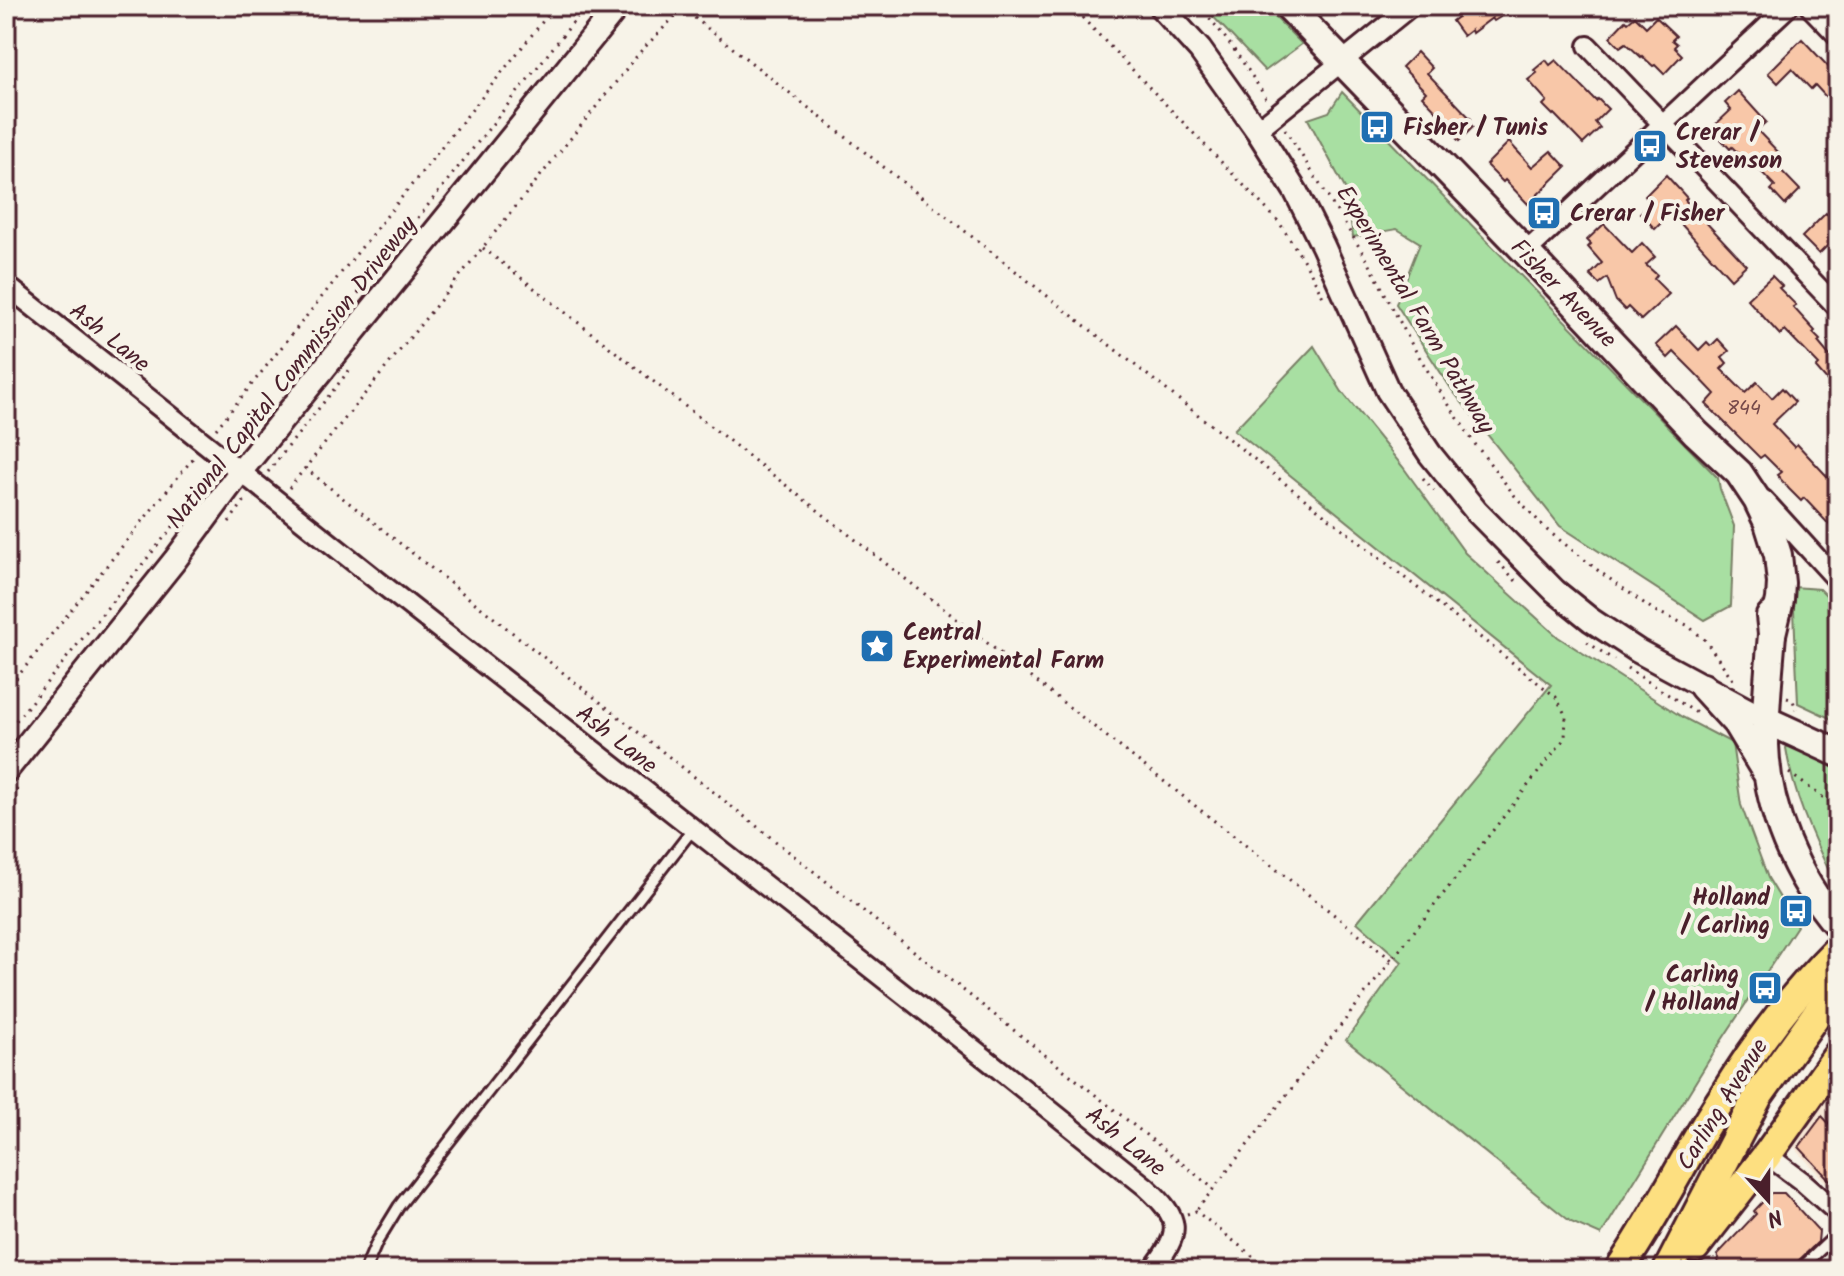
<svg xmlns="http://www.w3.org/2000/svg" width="1844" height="1276" viewBox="0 0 1844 1276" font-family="Kalam,sans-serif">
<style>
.built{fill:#f7e6d5}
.green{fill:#a8dfa2;stroke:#797f66;stroke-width:2}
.building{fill:#f8c7a8;stroke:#4a1f2b;stroke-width:2}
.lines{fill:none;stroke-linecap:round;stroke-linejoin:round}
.service-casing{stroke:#4a1f2b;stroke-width:15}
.minor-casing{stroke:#4a1f2b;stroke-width:24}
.tertiary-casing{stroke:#4a1f2b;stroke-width:28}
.secondary-casing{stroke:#4a1f2b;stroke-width:32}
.primary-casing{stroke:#4a1f2b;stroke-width:34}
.path{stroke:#4a1f2b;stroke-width:3;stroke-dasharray:2 6;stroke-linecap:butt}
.service{stroke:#f7f3e8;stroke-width:9}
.minor{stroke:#f7f3e8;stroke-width:18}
.tertiary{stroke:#f7f3e8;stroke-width:22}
.secondary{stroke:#f7f3e8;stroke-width:26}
.primary{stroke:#fddf80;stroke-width:28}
.labels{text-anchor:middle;stroke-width:8;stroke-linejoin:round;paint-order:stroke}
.number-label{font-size:20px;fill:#76494a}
.poi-label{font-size:24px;font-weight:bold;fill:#4a1f2b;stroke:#f7f3e8;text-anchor:start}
.street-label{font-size:24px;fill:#4a1f2b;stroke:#f7f3e8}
</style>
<rect width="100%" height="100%" fill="#f7f3e8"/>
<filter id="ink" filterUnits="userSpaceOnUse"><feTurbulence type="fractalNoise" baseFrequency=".0125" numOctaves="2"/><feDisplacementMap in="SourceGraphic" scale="16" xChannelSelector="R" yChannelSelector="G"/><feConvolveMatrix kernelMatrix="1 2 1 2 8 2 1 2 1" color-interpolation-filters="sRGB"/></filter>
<g filter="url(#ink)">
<!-- built -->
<polygon class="built" points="1838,1082 1838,1196 1792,1145"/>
<!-- green -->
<g class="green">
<polygon points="1203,6 1264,6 1302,44 1265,71"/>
<polygon points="1342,92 1718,478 1720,489 1734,526 1731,606 1705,620 1560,526 1452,390 1396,304 1420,243 1397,229 1353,237 1347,192 1308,119 1329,112"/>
<polygon points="1314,346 1342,392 1403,467 1465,553 1558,637 1682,717 1732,743 1741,805 1768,878 1797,926 1714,1052 1601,1235 1571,1222 1346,1040 1402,962 1357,922 1551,685 1234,430"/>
<polygon points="1793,587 1820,589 1838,607 1838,722 1798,703"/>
<path d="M1789 744 1838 770V883L1831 875C1811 834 1793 793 1786 748Z"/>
</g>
<!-- building -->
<g class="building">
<polygon points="1472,6 1518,6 1494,21 1492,18 1472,33 1471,30 1463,36 1452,21"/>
<polygon points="1635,16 1646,27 1656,17 1676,36 1672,40 1677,44 1674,47 1682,55 1664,74 1655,65 1653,66 1642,56 1641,57 1626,43 1620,47 1610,37 1626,20 1628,22"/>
<polygon points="1802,39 1838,77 1838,110 1815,85 1811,89 1792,69 1778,83 1768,73"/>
<polygon points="1417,52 1432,68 1427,73 1471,119 1468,122 1473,127 1459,141 1447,128 1450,125 1422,96 1426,92 1402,67"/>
<polygon points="1546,60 1550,65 1556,60 1596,101 1598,99 1608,109 1595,122 1600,128 1583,144 1554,114 1553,115 1543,105 1547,101 1528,80 1537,73 1534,70"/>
<polygon points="1738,91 1766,122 1757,130 1780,154 1772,161 1800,190 1785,205 1771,190 1775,186 1754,164 1752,167 1732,147 1730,149 1719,137 1721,135 1713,127 1731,110 1725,103"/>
<polygon points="1509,142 1532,167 1551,151 1566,167 1528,204 1505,180 1503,182 1486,165"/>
<polygon points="1666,175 1687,198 1685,200 1746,265 1731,279 1671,213 1655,229 1640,213 1651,203 1645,196"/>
<polygon points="1826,213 1838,225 1838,257 1827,246 1819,254 1802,237"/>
<polygon points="1604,224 1632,253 1642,243 1655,257 1646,265 1657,275 1654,279 1669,294 1641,320 1628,307 1625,310 1616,301 1607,278 1599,284 1590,275 1602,263 1588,247 1591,244 1587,240"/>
<polygon points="1772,276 1782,286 1779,288 1796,305 1793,307 1815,331 1813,333 1820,340 1818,342 1833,360 1838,355 1838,374 1829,383 1816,368 1819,365 1785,330 1780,335 1747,299"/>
<polygon points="1676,326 1699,350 1707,342 1711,346 1718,339 1729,351 1722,357 1727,363 1721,369 1745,393 1757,382 1772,398 1782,388 1795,402 1772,424 1794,447 1797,444 1838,488 1838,534 1804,498 1801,501 1789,489 1777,475 1781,472 1764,455 1760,458 1706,404 1715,394 1695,373 1674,352 1668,358 1656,345"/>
<polygon points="1822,1116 1838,1133 1838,1189 1799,1147"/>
<polygon points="1771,1193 1784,1193 1819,1231 1818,1242 1794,1265 1791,1270 1724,1270 1717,1260 1719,1258 1717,1255 1756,1214 1754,1211"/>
</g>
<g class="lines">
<!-- service casing -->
<g class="service-casing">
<g id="service">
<polyline points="365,1270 377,1242 399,1206 693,829"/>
<polyline points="1799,1270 1838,1233"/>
</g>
</g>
<!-- minor casing -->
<g class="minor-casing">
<g id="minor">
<polyline points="1809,6 1838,36"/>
<polyline points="1588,46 1838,308"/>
<polyline points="1257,130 1411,6"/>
<polyline points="1526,252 1789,6"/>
<path d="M6 285 378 581 990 1062 1146 1187C1182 1220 1182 1232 1152 1270"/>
<polyline points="1764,500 1838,581"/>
<polyline points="1767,1155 1803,1182 1838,1213"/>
</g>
</g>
<!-- tertiary casing -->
<g class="tertiary-casing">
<g id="tertiary">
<polyline points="1160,6 1200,50 1257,130 1296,192 1323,246 1388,391 1430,454 1476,511 1555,591 1591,620 1638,651 1766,720"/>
<polyline points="6,771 175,560 240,472 618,6"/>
</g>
</g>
<!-- secondary casing -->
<g class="secondary-casing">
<g id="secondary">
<polyline points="1288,6 1526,252 1696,433 1739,473 1757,500 1768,523 1778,555 1781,583 1780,600 1772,634"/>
<path d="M1770 616 1772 634C1769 671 1765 708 1765 745 1767 810 1796 878 1838 926"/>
<polyline points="1703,687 1736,723 1765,771"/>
<polyline points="1766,720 1838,753"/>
</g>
</g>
<!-- primary casing -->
<g class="primary-casing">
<g id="primary">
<polyline points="1695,1247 1767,1155 1838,1055"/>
<path d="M1619 1270C1657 1215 1685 1156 1721 1100 1754 1046 1793 994 1838 949"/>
<polyline points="1668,1270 1758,1096 1838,984"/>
</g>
</g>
<!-- path -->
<g class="path">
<polyline points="1071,6 1279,222 1309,269 1323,297"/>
<path d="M1199 6C1225 35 1247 67 1267 100"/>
<polyline points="682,8 1556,697 1566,716 1565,738 1196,1211"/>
<polyline points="1285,129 1368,261 1411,343 1443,396 1475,444 1515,496 1547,530 1600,572 1655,611 1687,625 1705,640 1734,681"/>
<polyline points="483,248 1392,960"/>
<polyline points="348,306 586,6"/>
<polyline points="216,429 555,6"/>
<polyline points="305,468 1214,1189"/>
<polyline points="268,472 351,368"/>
<polyline points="1423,478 1434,491"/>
<polyline points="289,488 641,51 685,6"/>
<polyline points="229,522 246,499"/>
<polyline points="1498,562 1517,582"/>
<polyline points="1587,642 1614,660"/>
<polyline points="1627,668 1698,714"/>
<polyline points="6,691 194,457"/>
<polyline points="1787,698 1793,700 1796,710"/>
<polyline points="6,733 192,503"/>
<polyline points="1789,773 1838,808"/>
<polyline points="6,803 21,785"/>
<polyline points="1187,1214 1196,1211 1270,1270"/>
</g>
<!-- service -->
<use href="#service" class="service"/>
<!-- minor -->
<use href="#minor" class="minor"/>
<!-- tertiary -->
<use href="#tertiary" class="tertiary"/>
<!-- secondary -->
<use href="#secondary" class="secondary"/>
<!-- primary -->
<use href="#primary" class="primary"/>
</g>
</g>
<!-- icons -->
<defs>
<g id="bus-square" transform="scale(1.8)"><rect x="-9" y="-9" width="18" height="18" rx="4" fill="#1f6fb2" stroke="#f7f3e8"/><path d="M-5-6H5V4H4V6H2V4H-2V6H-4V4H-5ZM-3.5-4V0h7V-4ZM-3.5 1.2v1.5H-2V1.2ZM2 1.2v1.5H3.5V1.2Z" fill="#fff"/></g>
<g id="sight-square" transform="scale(1.8)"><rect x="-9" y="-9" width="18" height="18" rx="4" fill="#1f6fb2" stroke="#f7f3e8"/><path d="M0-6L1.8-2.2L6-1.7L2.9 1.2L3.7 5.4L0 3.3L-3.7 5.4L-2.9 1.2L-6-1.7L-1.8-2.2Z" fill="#fff"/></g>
</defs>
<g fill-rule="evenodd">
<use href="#bus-square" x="1377" y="127"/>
<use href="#bus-square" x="1650" y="146"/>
<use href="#bus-square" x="1544" y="213"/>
<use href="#sight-square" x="877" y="646"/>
<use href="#bus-square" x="1796" y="911"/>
<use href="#bus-square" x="1765" y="988"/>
</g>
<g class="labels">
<!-- number labels -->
<g class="number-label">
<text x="1744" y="414">844</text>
</g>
<!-- poi labels -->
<g class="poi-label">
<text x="1403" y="135">Fisher / Tunis</text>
<text x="1676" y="140">Crerar /<tspan x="1676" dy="28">Stevenson</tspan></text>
<text x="1570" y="221">Crerar / Fisher</text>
<text x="903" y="640">Central<tspan x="903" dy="28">Experimental Farm</tspan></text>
<text x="1770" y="905" text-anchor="end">Holland<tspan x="1770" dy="28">/ Carling</tspan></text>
<text x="1739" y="982" text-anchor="end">Carling<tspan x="1739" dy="28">/ Holland</tspan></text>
</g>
<!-- street labels -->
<g class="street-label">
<text transform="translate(1564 293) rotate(46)" y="8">Fisher Avenue</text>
<text transform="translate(1416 309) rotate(59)" y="8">Experimental Farm Pathway</text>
<text transform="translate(110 337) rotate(39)" y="8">Ash Lane</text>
<text transform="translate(291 372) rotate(-52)" y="8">National Capital Commission Driveway</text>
<text transform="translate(617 739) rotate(38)" y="8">Ash Lane</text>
<text transform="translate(1722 1104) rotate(-58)" y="8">Carling Avenue</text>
<text transform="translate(1126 1141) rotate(39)" y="8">Ash Lane</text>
</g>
</g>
<!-- margin -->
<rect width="1844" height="1276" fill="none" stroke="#f7f3e8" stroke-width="32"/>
<rect x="16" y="16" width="1812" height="1244" fill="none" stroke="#4a1f2b" stroke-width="3" filter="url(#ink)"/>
<!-- north arrow -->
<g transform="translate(1768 1200) rotate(159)" stroke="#f7f3e8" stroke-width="6" paint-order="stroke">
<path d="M0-6L14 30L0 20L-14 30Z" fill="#4a1f2b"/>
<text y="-12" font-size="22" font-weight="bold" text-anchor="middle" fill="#4a1f2b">N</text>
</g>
</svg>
